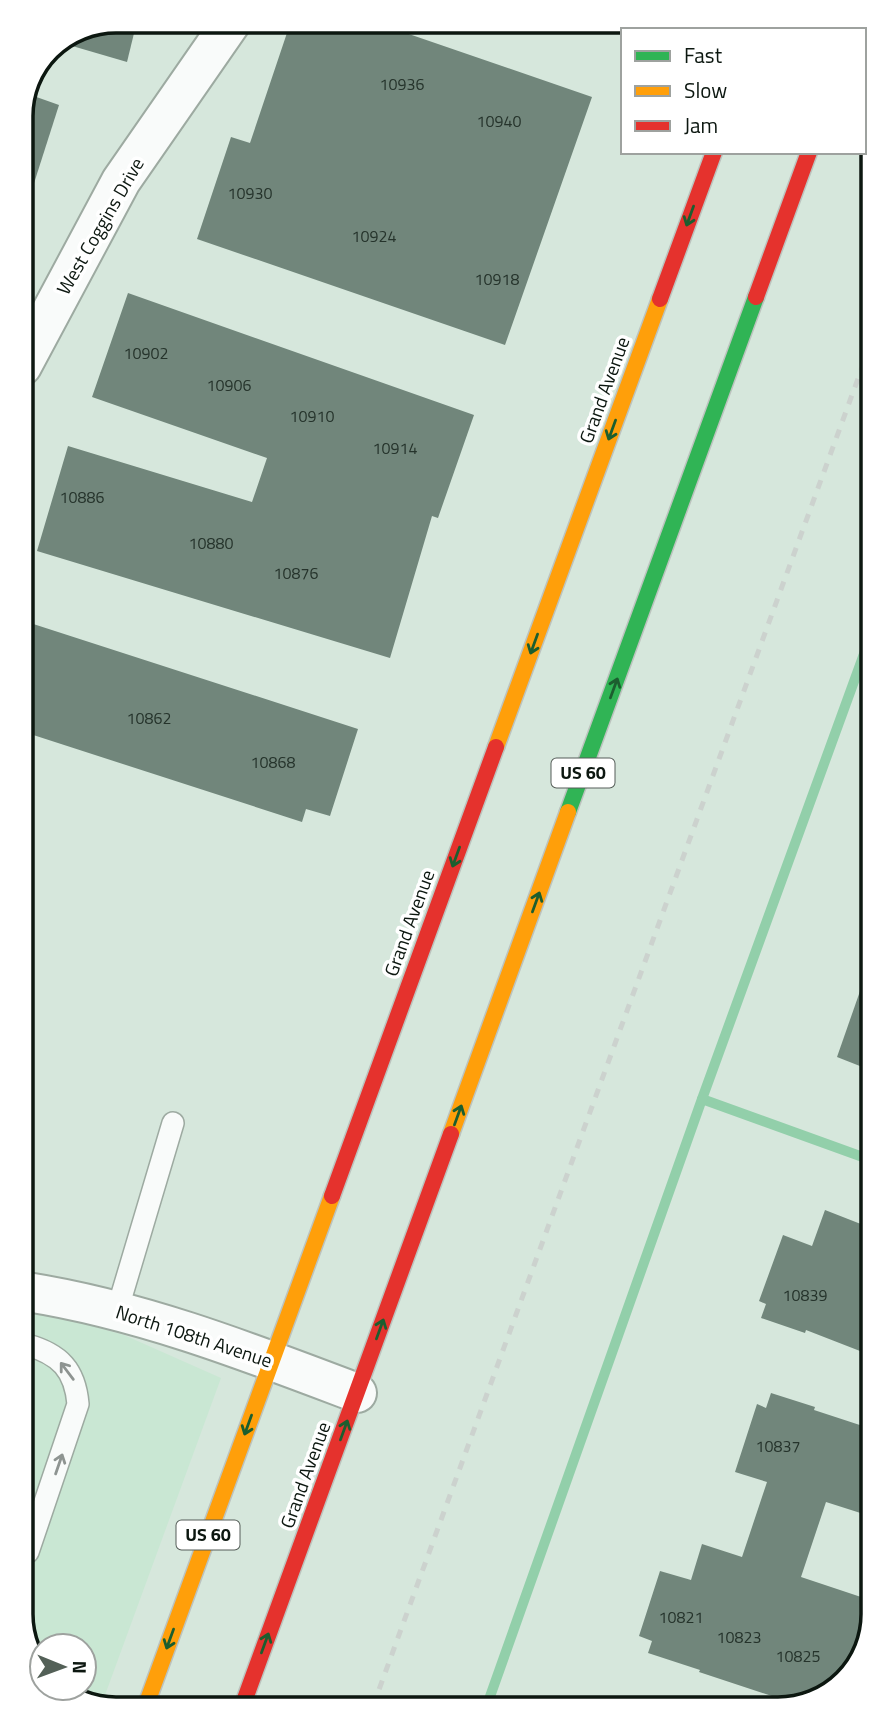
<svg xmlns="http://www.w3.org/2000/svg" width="894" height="1730" viewBox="0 0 894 1730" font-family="'Titillium Web',sans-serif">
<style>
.built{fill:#c9e7d3}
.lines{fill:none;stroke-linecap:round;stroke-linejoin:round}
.stream{stroke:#92cfaa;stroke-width:10}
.building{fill:#71867b}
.lane-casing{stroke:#9daaa1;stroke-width:24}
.street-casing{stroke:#9daaa1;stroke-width:42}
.fast-casing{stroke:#bcc3be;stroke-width:19}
.slow-casing{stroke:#bcc3be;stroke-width:19}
.jam-casing{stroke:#bcc3be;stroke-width:19}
.lane{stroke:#f9fbfa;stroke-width:21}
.street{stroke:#f9fbfa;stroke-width:38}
.fast{stroke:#30b455;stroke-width:16}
.slow{stroke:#ff9f0a;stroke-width:16}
.jam{stroke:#e5322d;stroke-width:16}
.rail{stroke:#ccd2ce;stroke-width:5;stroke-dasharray:9 9;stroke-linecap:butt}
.oneway{stroke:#1c5e2f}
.oneway2{stroke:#8e9491}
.labels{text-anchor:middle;stroke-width:7;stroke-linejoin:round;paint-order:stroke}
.number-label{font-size:16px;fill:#25332b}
.shield{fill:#fff;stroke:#555d58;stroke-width:2}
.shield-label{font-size:18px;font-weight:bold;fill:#0c1710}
.street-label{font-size:19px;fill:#0c1710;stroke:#fff}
.rim{fill:none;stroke:#0c1710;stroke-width:3.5}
</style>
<rect width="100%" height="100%" fill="#d6e7dc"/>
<!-- built -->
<polygon class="built" points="50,1314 124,1335 221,1378 101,1706 63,1693 59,1688 84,1688 84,1646 42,1646 42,1667 28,1651 27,1315"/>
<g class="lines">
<!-- stream -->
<g class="stream">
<polyline points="702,1099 871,1160"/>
<polyline points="487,1705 702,1099 868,643"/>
</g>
</g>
<!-- building -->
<g class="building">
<polygon points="116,21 137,21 127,62 62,43"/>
<polygon points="291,21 371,21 592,97 505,345 197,239 231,137 250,143"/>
<polygon points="28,94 59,105 28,202 22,201 21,110"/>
<polygon points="128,293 474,415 438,518 432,516 390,658 37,551 68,446 252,502 267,458 92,397"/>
<polygon points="24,621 358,729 330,816 306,809 302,822 24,732"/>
<polygon points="866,974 870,975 870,1070 837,1057"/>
<polygon points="825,1210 871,1228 872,1342 864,1339 860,1351 806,1330 805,1333 761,1318 766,1304 759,1301 783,1235 812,1246"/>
<polygon points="771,1393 815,1407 814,1410 872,1429 873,1517 826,1502 801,1577 873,1601 873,1614 857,1667 815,1702 790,1702 699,1672 700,1670 648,1653 652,1641 639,1636 660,1571 691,1580 702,1544 742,1557 767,1482 735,1472 757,1404 766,1408"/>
</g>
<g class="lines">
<!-- lane casing -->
<g class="lane-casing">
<g id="lane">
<polyline points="117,1311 173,1123"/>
<path d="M27 1345C60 1354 75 1370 78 1404L28 1552"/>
</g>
</g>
<!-- street casing -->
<g class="street-casing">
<g id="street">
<polyline points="22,366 121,181 232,21"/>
<path d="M27 1292C141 1310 249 1352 357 1393"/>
</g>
</g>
<!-- fast casing -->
<g class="fast-casing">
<g id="fast">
<polyline points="759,30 762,21"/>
<polyline points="568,812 756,297"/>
</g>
</g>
<!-- slow casing -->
<g class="slow-casing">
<g id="slow">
<polyline points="496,747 660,299"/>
<polyline points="451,1134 568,812"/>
<polyline points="145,1708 332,1196"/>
</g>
</g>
<!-- jam casing -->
<g class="jam-casing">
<g id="jam">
<polyline points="756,297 809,152"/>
<polyline points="660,299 714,152"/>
<polyline points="332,1196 496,747"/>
<polyline points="242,1707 451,1134"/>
</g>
</g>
<!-- lane -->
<use href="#lane" class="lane"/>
<!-- street -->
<use href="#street" class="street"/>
<!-- fast -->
<use href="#fast" class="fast"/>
<!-- slow -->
<use href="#slow" class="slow"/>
<!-- jam -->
<use href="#jam" class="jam"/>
<!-- rail -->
<polyline class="rail" points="373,1706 867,354"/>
</g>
<!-- one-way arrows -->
<defs><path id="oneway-shaft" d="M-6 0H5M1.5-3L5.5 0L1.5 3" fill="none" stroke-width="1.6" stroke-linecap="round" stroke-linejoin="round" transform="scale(1.75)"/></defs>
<g class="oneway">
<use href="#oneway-shaft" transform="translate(690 216) rotate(110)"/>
<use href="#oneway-shaft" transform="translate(612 430) rotate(110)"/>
<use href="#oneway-shaft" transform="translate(534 644) rotate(110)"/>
<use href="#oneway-shaft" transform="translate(614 688) rotate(-70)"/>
<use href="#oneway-shaft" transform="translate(456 857) rotate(110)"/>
<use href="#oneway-shaft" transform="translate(536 902) rotate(-70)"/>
<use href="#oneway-shaft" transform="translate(458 1115) rotate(-70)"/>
<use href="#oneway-shaft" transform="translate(380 1329) rotate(-70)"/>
<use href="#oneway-shaft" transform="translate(248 1425) rotate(110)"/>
<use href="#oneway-shaft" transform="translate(344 1430) rotate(-70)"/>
<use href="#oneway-shaft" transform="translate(170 1639) rotate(110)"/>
<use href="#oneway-shaft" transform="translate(265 1643) rotate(-70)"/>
</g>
<g class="oneway2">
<use href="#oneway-shaft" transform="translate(67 1371) rotate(-127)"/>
<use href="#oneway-shaft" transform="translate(59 1464) rotate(-71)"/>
</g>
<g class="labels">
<!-- number labels -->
<g class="number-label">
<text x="402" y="90">10936</text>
<text x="499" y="127">10940</text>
<text x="250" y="199">10930</text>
<text x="374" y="242">10924</text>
<text x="497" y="285">10918</text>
<text x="146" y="359">10902</text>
<text x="229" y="391">10906</text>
<text x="312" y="422">10910</text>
<text x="395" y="454">10914</text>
<text x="82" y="503">10886</text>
<text x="211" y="549">10880</text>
<text x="296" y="579">10876</text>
<text x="149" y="724">10862</text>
<text x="273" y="768">10868</text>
<text x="805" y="1301">10839</text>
<text x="778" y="1452">10837</text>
<text x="681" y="1623">10821</text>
<text x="739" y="1643">10823</text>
<text x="798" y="1662">10825</text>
</g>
<!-- shield labels -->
<g class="shield">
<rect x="551.5" y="758.5" width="63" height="29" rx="5"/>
<rect x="176.5" y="1520.5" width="63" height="29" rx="5"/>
</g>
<g class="shield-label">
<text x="583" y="779">US 60</text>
<text x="208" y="1541">US 60</text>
</g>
<!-- street labels -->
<g class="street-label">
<text transform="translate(100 226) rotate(-60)" y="7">West Coggins Drive</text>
<text transform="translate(604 390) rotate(-70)" y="7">Grand Avenue</text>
<text transform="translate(409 923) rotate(-70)" y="7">Grand Avenue</text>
<text transform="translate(194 1336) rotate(18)" y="7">North 108th Avenue</text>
<text transform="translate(305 1475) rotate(-70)" y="7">Grand Avenue</text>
</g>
</g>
<!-- crop -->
<path d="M0 0H894V1730H0ZM116 33H778A83 83 0 0 1 861 116V1614A83 83 0 0 1 778 1697H116A83 83 0 0 1 33 1614V116A83 83 0 0 1 116 33Z" fill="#fff" fill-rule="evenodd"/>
<path class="rim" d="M116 33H778A83 83 0 0 1 861 116V1614A83 83 0 0 1 778 1697H116A83 83 0 0 1 33 1614V116A83 83 0 0 1 116 33Z"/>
<!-- legend -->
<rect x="621" y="28" width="245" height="126" fill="#ffffff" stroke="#9ea29f" stroke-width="2"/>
<rect x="635" y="51" width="35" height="10" fill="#30b455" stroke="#9ea29f" stroke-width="2"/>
<text x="684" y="63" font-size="21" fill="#0c1710">Fast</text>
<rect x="635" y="86" width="35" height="10" fill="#ff9f0a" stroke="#9ea29f" stroke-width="2"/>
<text x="684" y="98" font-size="21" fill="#0c1710">Slow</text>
<rect x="635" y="121" width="35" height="10" fill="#e5322d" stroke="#9ea29f" stroke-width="2"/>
<text x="684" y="133" font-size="21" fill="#0c1710">Jam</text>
<!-- north arrow -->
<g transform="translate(63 1667) rotate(91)"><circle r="33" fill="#ffffff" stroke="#9ea29f" stroke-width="2"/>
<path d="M0-5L12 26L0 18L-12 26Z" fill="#536057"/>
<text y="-10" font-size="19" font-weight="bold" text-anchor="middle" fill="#0c1710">N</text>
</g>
</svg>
